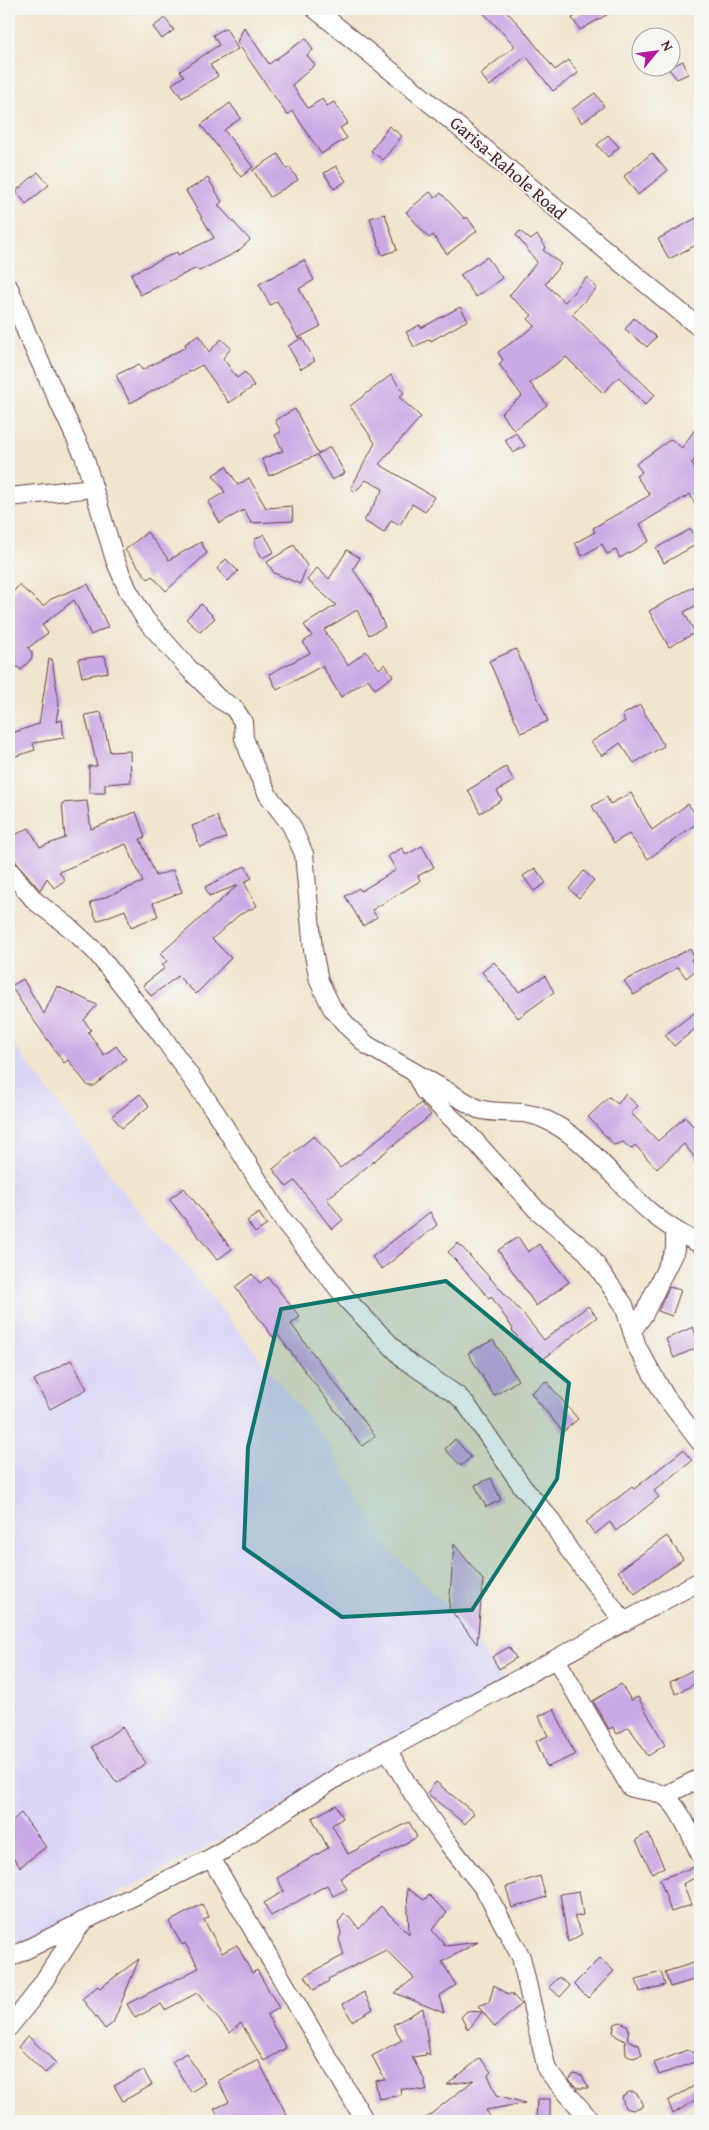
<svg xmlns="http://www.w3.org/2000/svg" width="709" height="2130" viewBox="0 0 709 2130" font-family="'Gentium Book Plus',serif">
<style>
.built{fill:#dcd6f6}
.building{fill:#caa9e4}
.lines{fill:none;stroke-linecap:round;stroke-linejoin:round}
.minor-casing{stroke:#633d43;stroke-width:20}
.minor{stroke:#fff;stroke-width:18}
.marked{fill:#0f766e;fill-opacity:0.2;stroke:#0f766e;stroke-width:4;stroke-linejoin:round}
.labels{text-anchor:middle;stroke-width:4;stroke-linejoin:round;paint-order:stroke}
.street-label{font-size:18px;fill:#4a1f2b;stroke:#f6f6f2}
</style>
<rect width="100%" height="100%" fill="#f6f6f2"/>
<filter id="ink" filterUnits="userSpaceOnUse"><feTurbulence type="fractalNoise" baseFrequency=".02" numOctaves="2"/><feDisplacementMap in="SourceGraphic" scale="10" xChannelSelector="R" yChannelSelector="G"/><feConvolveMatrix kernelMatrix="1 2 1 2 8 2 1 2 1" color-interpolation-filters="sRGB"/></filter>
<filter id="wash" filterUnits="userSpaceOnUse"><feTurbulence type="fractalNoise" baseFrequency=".0096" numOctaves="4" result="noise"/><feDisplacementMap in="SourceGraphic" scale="20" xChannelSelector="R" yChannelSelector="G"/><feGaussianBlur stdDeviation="1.12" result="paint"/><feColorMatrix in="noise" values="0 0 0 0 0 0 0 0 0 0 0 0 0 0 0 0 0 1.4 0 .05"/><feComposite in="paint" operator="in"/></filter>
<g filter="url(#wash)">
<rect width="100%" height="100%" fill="#f0e5cd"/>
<!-- built -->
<polygon class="built" points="9,1038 121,1189 176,1253 327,1442 390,1551 449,1608 510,1687 9,1951"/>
<g id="blocks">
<!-- building -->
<g class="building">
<polygon points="480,9 504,9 522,28 555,70 569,60 578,73 553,91 526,56 490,86 480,74 515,46"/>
<polygon points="588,9 617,9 580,30 572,18"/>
<polygon points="165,18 174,30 162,39 153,27"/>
<polygon points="244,27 269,64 306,38 313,50 307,55 315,65 292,85 308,108 322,99 327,106 334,102 348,123 340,128 347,138 321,154 293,111 287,115 237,42"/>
<polygon points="226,28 238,49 210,65 218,76 182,98 172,84 184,76 180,71 219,45 213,35"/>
<polygon points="683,61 688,74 677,79 668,68"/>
<polygon points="595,93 604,106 582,123 572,109"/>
<polygon points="230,103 241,118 224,130 253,167 241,177 201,125"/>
<polygon points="389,126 402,136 383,160 371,151"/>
<polygon points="608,135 619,147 608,157 597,145"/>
<polygon points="652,153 667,171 638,195 624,176"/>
<polygon points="278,154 287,169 290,167 298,180 270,197 253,170"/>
<polygon points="336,166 346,181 334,189 324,173"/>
<polygon points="38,172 49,185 26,204 16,191"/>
<polygon points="208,178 222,202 218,205 250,240 237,252 199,271 197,268 140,295 131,274 177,252 178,255 214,238 186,191"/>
<polygon points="430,192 435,198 441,193 465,219 467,217 477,231 447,254 433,235 429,238 406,212"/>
<polygon points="385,214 397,250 382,255 370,218"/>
<polygon points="700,216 700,243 669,259 658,239"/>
<polygon points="520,231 531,240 537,235 546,247 543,250 561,264 545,284 565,302 587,277 597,288 572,314 655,395 645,405 619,377 603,393 566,357 530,383 547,405 514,430 501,413 522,396 499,364 503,360 498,352 535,326 528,319 532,315 509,296 537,262 516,235"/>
<polygon points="487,257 502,278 476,297 460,275"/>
<polygon points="304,260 314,280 299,289 321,326 298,338 277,301 270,305 259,284"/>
<polygon points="460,307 468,320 431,341 430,339 414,347 406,332 420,325 421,328"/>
<polygon points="634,318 656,337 647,347 625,329"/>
<polygon points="199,335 209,352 221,339 231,348 223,358 237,378 245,372 254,386 229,403 202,365 130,403 116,375 139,364 142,370 186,347 185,344"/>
<polygon points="302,338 315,361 301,369 288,346"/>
<polygon points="391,375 404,393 399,397 421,417 379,464 434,497 425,512 412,504 400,525 391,520 384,533 364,521 383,489 366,480 355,492 351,488 375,443 350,406"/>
<polygon points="295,409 318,454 330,447 345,473 332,480 317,455 269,476 262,459 283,451 275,435 281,432 275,420"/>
<polygon points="700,422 700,453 692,463 700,480 700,515 690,494 640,524 649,541 620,558 616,550 607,554 602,544 582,556 575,543 595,532 593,528 650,495 636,476 642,472 636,464 671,439 682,448"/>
<polygon points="516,433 525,446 513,453 505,440"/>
<polygon points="226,466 238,485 249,478 266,508 292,506 293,521 251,523 244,510 220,523 208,502 225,492 213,475"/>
<polygon points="691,529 699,543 664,563 656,548"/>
<polygon points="147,532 169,560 201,542 207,553 166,591 152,576 148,579 125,550"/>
<polygon points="264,534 274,552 262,558 255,545 255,539"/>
<polygon points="294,545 307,566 300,584 274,573 267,562"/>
<polygon points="347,550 360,558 353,569 370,594 385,627 369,635 357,610 324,630 348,665 366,651 379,669 385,664 393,676 375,689 368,679 341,697 322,666 277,690 269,674 310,653 303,642 312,636 304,625 336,605 307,580 317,568 329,579"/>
<polygon points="226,559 238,571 228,581 217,569"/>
<polygon points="700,583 700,603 684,612 695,633 669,647 649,611"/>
<polygon points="88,584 108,627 91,635 74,600 42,625 48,633 28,648 32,652 32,658 21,670 9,660 9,597 19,585 43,606 51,599"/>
<polygon points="201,604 215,618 200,632 186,619"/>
<polygon points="516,649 548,721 521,733 489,661"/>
<polygon points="105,656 108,672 82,677 78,659"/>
<polygon points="49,659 52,659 59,704 56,722 62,720 64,738 33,743 35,750 13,757 9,745 9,734 39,724"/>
<polygon points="640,705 664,746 634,763 620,743 602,756 591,742 625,721 622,715"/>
<polygon points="101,712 110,752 130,751 131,782 105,784 105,793 89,793 89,766 97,766 85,715"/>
<polygon points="506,767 514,781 497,791 502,800 480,813 468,790"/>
<polygon points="631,793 652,830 688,804 700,821 648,859 629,834 614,843 592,806 607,797 610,804"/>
<polygon points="87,801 91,829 136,812 145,837 140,839 156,876 173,870 182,892 153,903 158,916 131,927 125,910 97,921 90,903 143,882 126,844 59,872 65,880 54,888 47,878 40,890 17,863 9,849 9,838 29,828 40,847 65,838 62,803"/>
<polygon points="217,816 226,838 200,847 192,826"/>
<polygon points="422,846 434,867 418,876 420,881 372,910 377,917 363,926 345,896 359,888 361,891 396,870 388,856 402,848 406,855"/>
<polygon points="245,866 252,878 244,882 257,906 239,915 212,939 231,958 196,994 178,976 151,996 143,985 165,968 162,965 167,961 160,954 238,885 209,896 205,887"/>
<polygon points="535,868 546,883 534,891 523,876"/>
<polygon points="584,871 594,880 579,898 569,889"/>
<polygon points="690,949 694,957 691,959 696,970 686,978 678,967 634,995 624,981"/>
<polygon points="494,962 519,992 545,976 554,992 518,1018 482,972"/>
<polygon points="23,979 44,1014 57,986 97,1005 84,1020 91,1030 88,1032 104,1055 116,1046 126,1059 94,1086 88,1086 68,1060 64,1063 23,1005 11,986"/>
<polygon points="694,1013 700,1021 700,1025 674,1046 665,1035"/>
<polygon points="140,1094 149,1106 122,1128 112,1116"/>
<polygon points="625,1094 638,1106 631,1113 658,1141 685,1117 700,1134 700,1164 684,1144 657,1169 635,1145 631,1149 623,1142 614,1145 588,1117 609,1097 618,1104"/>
<polygon points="421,1103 431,1115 327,1199 343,1220 332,1229 295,1181 287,1187 273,1169 314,1136 340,1168 358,1154 359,1155"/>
<polygon points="184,1188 232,1249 217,1260 169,1199"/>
<polygon points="430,1212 437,1225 382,1269 372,1257"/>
<polygon points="259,1213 267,1225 255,1233 247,1221"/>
<polygon points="518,1237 528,1252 539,1244 569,1282 536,1306 498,1250"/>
<polygon points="458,1243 524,1315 544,1340 588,1306 597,1317 541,1361 531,1348 528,1350 512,1330 513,1329 491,1296 489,1298 448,1252"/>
<polygon points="252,1274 260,1283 268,1277 300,1317 291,1324 375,1436 362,1446 277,1334 273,1337 235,1287"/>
<polygon points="669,1287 681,1290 672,1316 658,1311"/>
<polygon points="693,1327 700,1346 674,1358 666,1339"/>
<polygon points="493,1340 518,1380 494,1396 468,1353"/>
<polygon points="71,1360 87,1389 50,1409 34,1380"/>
<polygon points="546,1381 578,1419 563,1432 531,1393"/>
<polygon points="455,1439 471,1457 461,1466 445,1449"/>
<polygon points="683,1450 692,1461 654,1491 659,1497 616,1531 610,1522 595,1534 586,1522 632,1487 634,1489"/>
<polygon points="491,1478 501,1500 486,1507 475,1485"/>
<polygon points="667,1536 683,1559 635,1594 618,1571"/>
<polygon points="454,1544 483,1580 477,1644 449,1608"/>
<polygon points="509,1647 516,1658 499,1669 492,1657"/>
<polygon points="700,1666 700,1681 676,1694 670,1682"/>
<polygon points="621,1684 631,1700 638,1697 665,1745 648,1756 629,1727 617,1734 613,1727 609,1729 593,1701"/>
<polygon points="554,1709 575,1755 547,1767 536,1741 548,1736 539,1716"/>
<polygon points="122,1727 146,1763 117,1783 92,1747"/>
<polygon points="436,1782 474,1813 465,1824 427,1793"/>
<polygon points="336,1805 343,1818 332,1825 348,1854 409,1822 417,1837 340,1878 347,1889 333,1896 327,1885 271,1916 264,1903 284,1891 277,1878 328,1848 312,1818"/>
<polygon points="21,1813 46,1847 20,1867 9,1852 9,1823"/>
<polygon points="648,1833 664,1867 652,1873 636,1840"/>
<polygon points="700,1865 700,1875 683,1884 691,1905 671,1912 660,1879"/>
<polygon points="540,1876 546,1897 512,1908 506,1887"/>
<polygon points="407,1888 424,1900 429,1895 447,1913 432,1930 445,1946 478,1942 442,1962 456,1985 439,1996 444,2013 395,1993 414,1978 386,1950 328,1979 329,1981 314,1990 305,1976 344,1955 339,1939 341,1933 338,1923 344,1914 350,1917 359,1929 381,1906 409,1934"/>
<polygon points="579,1891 583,1915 574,1917 582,1934 568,1942 560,1894"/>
<polygon points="202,1904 209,1917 204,1920 222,1953 237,1945 252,1973 257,1970 279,2008 267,2015 286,2048 264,2061 241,2023 230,2033 197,1993 165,2010 161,2004 135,2018 127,2004 199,1968 185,1943 182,1945 169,1922"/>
<polygon points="600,1958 614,1971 588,1998 574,1984"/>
<polygon points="139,1959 113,2023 105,2029 82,1999 98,1986 100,1988"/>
<polygon points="700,1961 700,1978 670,1987 665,1972"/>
<polygon points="661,1972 665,1985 640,1992 636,1979"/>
<polygon points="559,1977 570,1986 560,1997 549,1987"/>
<polygon points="494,1985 509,1995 511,1993 521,2004 495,2027 478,2006 489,2002"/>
<polygon points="364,1992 373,2009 352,2021 343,2004"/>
<polygon points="423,2008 430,2056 426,2052 426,2055 412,2057 424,2079 427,2091 400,2088 401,2095 379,2099 375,2081 385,2080 372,2056 402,2040 393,2025"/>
<polygon points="467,2011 482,2012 468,2030 461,2017"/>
<polygon points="620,2022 627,2025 629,2030 627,2040 639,2045 642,2055 633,2058 626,2054 625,2041 616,2036 613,2032 615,2024"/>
<polygon points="28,2036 56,2063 45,2073 18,2047"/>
<polygon points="687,2050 700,2055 700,2060 659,2075 654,2063"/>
<polygon points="186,2053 205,2083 191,2092 172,2062"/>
<polygon points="480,2058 491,2072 488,2075 497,2095 525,2103 486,2110 493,2121 422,2121 474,2080 447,2085"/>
<polygon points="258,2060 290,2121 221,2121 214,2109 229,2102 218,2081"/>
<polygon points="143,2070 152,2085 123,2101 114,2086"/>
<polygon points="574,2074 582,2076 589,2088 577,2088 569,2080"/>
<polygon points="694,2086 700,2097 673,2114 668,2101"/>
<polygon points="629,2092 634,2092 638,2095 643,2106 633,2110 625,2108 622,2097"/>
<polygon points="537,2099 550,2099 550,2121 536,2121"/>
</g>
</g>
</g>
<g filter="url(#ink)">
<use href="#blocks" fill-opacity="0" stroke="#633d43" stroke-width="1"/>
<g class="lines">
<!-- minor casing -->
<g class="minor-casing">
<g id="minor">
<path d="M315 9C445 113 571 223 700 328"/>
<path d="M9 288 28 336 84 456 115 560 128 590 145 619 190 670 219 699 234 708 243 722 244 738 254 765 268 795 291 825 304 854 313 950 319 981 332 1008 348 1027 367 1045 478 1109C500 1115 522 1109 542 1118 587 1137 613 1180 649 1211 664 1224 682 1235 700 1244"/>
<polyline points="9,497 93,488"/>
<polyline points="9,870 35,901 69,927 96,952 160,1033 216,1113 283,1220 349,1302 405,1360 458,1396 466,1404 522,1486 550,1519 569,1550 624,1622"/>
<polyline points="416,1075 424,1091 474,1140 536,1209 587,1252 624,1305 637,1347 665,1396 700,1442"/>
<polyline points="632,1331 644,1314 675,1250 675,1230"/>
<path d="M556 1659 630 1787C641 1791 653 1790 663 1795 679 1804 692 1838 700 1854"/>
<polyline points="387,1749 413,1794 446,1841 485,1890 521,1957 547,2070 591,2121"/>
<polyline points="664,1796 700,1778"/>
<polyline points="211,1858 365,2121"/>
<polyline points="9,1958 211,1858 344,1773 700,1581"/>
<polyline points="9,2027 34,1996 83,1921"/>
</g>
</g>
<!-- minor -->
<use href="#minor" class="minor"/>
</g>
</g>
<!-- marked area -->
<path class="marked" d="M446 1281 569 1383 557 1479 472 1610 342 1617 244 1548 248 1447 281 1309Z"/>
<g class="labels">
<!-- street labels -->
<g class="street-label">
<text transform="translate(508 168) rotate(41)" y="6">Garisa-Rahole Road</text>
</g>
</g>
<!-- margin -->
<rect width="709" height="2130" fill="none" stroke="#f6f6f2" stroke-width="30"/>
<!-- north arrow -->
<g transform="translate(656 52) rotate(61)"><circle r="24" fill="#f6f6f2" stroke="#b1a0a2"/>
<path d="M0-4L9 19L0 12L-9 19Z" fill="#b5179e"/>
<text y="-8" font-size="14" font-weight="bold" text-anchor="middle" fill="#4a1f2b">N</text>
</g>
</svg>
